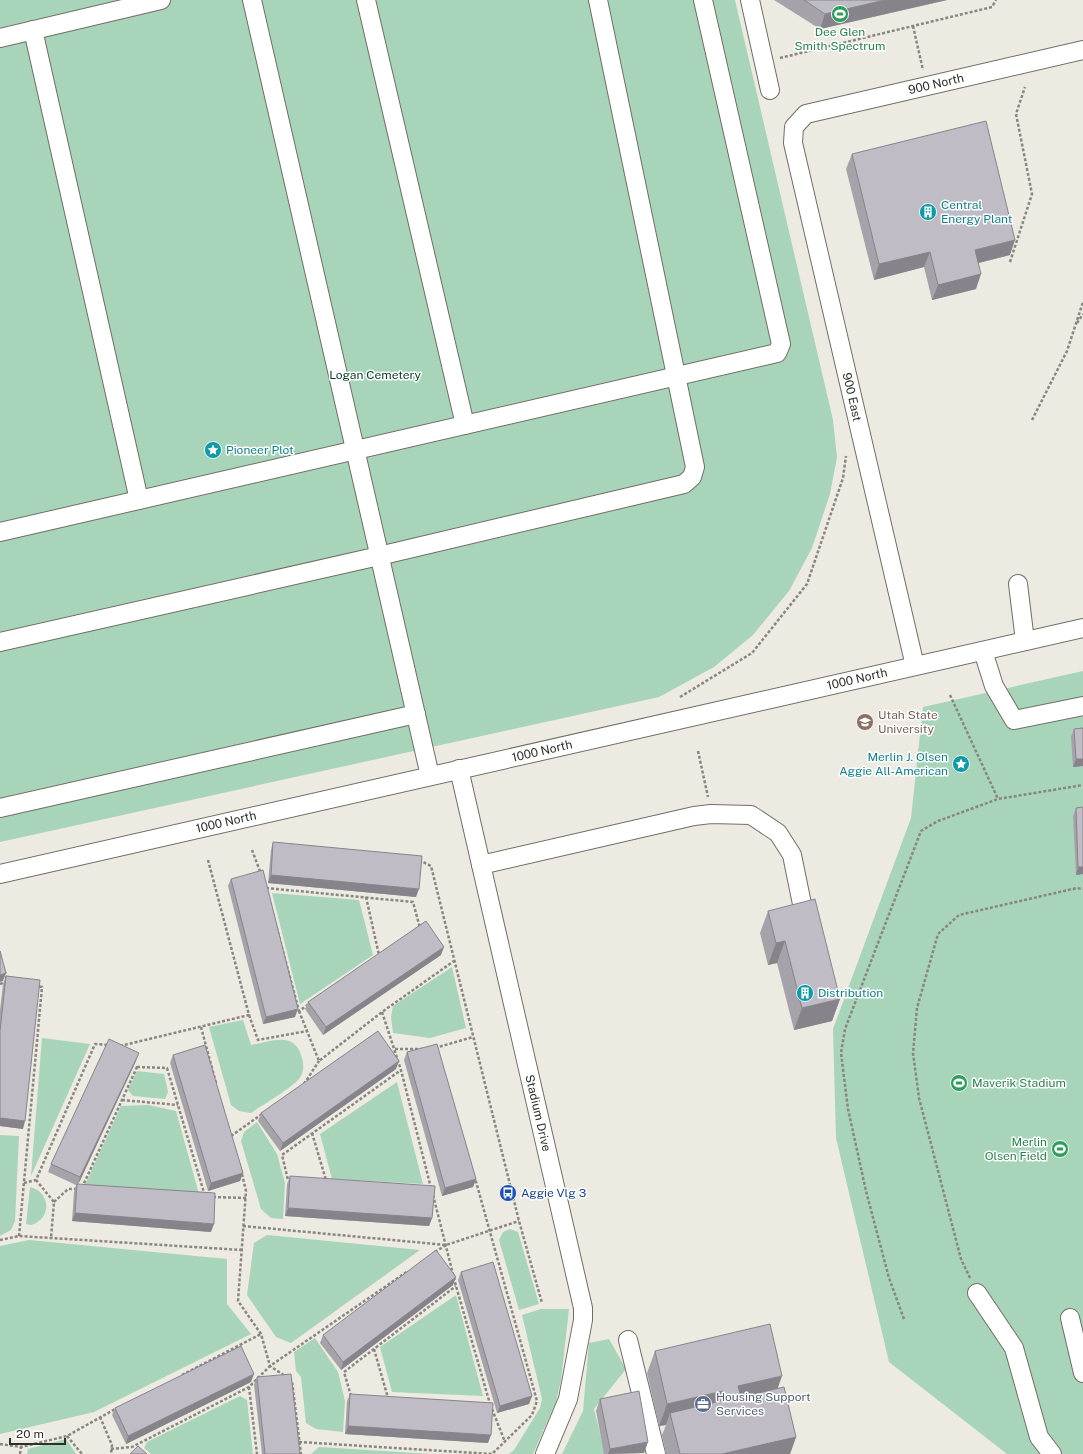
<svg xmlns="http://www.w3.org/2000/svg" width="1083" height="1454" viewBox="0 0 1083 1454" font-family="'Public Sans',sans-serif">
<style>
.green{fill:#a8d4b9}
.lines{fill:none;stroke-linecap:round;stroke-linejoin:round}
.minor-casing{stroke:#706e66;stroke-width:20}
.path{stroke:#888681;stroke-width:2.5;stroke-dasharray:3 2;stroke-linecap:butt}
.minor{stroke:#fff;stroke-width:18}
.wall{fill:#a5a2a9}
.shaded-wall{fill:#86848a}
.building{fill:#c0bcc5;stroke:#86848a}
.labels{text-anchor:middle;stroke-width:3;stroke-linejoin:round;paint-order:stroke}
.leisure-label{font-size:12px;fill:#27864d;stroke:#fff}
.street-label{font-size:12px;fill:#302f2c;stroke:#fff}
.culture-label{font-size:12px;fill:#0d838f;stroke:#fff;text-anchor:start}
.park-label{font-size:12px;fill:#023f25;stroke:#fff}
.education-label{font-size:12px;fill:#785e54;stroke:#fff;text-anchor:start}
.transit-label{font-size:12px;fill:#164399;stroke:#fff;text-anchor:start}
.service-label{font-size:12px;fill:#4e5e75;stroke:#fff;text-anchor:start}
</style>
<rect width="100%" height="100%" fill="#edeae1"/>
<!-- green -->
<g class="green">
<polygon points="0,0 735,0 833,420 837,457 830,494 812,548 789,591 753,635 714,667 659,697 0,842"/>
<polygon points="1083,671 1083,1454 1007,1454 889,1362 836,1138 833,1029 911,818 923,707"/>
<polygon points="272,893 359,900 373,955 300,1004"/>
<polygon points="452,967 466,1028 430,1038 393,1033 391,1017 393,1006"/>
<path d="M243 1020 251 1045C271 1042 295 1030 302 1058 304 1065 304 1073 299 1079 290 1089 264 1104 251 1113L239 1111 231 1105 209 1027Z"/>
<polygon points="42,1038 90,1044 31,1176"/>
<polygon points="137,1071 164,1074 168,1092 165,1099 133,1096 128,1090"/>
<polygon points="397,1082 423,1184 332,1179 320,1134"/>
<polygon points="148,1105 176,1111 199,1194 84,1187 121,1106"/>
<polygon points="257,1122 277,1154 285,1183 283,1219 271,1218 261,1209 241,1141 244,1132"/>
<polygon points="0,1135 19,1136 15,1221 11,1230 0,1236"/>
<path d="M30 1187C51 1192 52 1219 31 1225L26 1224Z"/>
<polygon points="510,1229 518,1232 539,1304 519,1310 499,1240 503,1232"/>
<polygon points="267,1235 420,1250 291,1343 276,1337 247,1295 254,1243"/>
<polygon points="29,1240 227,1259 227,1304 251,1334 94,1412 0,1434 0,1246"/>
<polygon points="456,1295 483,1396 392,1392 380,1347"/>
<polygon points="541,1309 569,1309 561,1380 556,1402 533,1454 509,1454 514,1450 540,1408 542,1399 522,1315"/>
<polygon points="315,1338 338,1372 345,1401 343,1432 316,1429 306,1423 301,1377 296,1371 294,1352"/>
<polygon points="609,1339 626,1369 594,1409 605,1454 562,1454 583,1411 589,1343"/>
<polygon points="240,1396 247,1400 253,1454 151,1454 144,1448 147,1442"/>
<polygon points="66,1439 76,1454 27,1454 28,1449"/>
<polygon points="319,1447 432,1454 311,1454"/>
</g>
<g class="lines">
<!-- minor casing -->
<g class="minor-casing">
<g id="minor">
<polyline points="252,0 430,776"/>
<polyline points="366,0 465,425"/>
<polyline points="750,0 770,90"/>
<polyline points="33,30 139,500"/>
<polyline points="0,38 161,0"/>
<polyline points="0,532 777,353 781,344 703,0"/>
<polyline points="1018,584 1025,641"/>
<polyline points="0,642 379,556 684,484 692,477 695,467 598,0"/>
<polyline points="983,651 994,686 1014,720 1083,706"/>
<polyline points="915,666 793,143 794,127 806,114 1083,50"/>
<polyline points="459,769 583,1308 583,1320 568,1399 545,1454"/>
<polyline points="0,808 416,714"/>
<polyline points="481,865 694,816 711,814 751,815 778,833 792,855 802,904"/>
<polyline points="0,874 1083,628"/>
<polyline points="977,1293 1014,1348 1039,1437 1052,1454"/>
<polyline points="1070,1318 1083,1373"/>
<polyline points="628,1340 656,1454"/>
</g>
</g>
<!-- path -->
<g class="path">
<polyline points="913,26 923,70"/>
<polyline points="780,58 992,7 996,0"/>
<polyline points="1010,262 1032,194 1016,114 1025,87"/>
<polyline points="1077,323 1083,314"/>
<polyline points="1032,420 1067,351 1083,302"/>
<polyline points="950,695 998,799"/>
<polyline points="680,697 752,653 807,584 843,478 846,456"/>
<polyline points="698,751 708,797"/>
<polyline points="252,850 261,874"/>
<polyline points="419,860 431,866 519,1221 542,1303"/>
<polygon points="266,888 413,902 420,928 299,1011"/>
<polyline points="366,897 379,955"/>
<polyline points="0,984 7,981 5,972"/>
<polyline points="299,1011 319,1061 382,1012 454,961"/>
<polyline points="382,1012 401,1070 431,1188"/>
<polyline points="249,1015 258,1040 307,1031"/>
<polyline points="201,1027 216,1083"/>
<polyline points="120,1046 249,1015 208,860"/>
<polyline points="435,1048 473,1037"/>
<polyline points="395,1049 422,1049"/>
<polygon points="137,1067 167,1068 205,1196 81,1190"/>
<polyline points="304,1084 319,1061"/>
<polyline points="122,1100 178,1105"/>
<polyline points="312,1133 326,1180"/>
<polyline points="231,1136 262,1114"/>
<polyline points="242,1174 246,1191 238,1301 261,1334 270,1366 285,1376"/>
<polyline points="36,1180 54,1202 51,1238"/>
<polyline points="292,1180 288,1180 282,1155 401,1070"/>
<polyline points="24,1183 36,1180 95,1044 109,1045"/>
<polyline points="433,1195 456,1286 490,1404"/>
<polyline points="213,1197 246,1198"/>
<polyline points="54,1202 68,1189 76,1189"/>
<polyline points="243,1226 446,1245 519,1221"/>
<polyline points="19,1236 42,987 37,986"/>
<polyline points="0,1240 19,1236 242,1250"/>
<polyline points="435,1252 446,1245"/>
<polyline points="970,1278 961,1259 919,1098 913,1053 917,1008 938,934 959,915 1077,888 1083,889"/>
<polyline points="904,1319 889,1278 866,1191 848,1109 841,1053 845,1029 921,831 938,821 998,799 1083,785"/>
<polyline points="374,1349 388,1398"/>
<polyline points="182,1375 261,1334"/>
<polyline points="289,1379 292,1381 301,1454"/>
<polyline points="249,1387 257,1454"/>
<polyline points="351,1396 344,1372 456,1286"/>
<polyline points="492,1409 505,1442"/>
<polyline points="100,1417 112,1445 111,1454"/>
<polyline points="67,1436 82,1454"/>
<polyline points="299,1442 492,1454 532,1415 537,1401 475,1178"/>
<polyline points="0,1444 21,1447 67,1436 117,1408"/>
<polyline points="111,1449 132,1447 249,1387 270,1366 408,1271"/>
<polyline points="20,1454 21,1447"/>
</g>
<!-- minor -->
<use href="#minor" class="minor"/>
</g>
<!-- wall -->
<g class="wall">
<polygon points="774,0 947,0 820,29"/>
<polygon points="852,154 1010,255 979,263 976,289 932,300 924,267 874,280 846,169"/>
<polygon points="1083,728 1083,766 1073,767 1071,737 1074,729"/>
<polygon points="1076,808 1083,874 1076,875 1073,816"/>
<polygon points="273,842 416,897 268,883 271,850"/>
<polygon points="231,879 295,1017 263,1024 228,886"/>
<polygon points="768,911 840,999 832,1021 794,1030 777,963 768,965 760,933"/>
<polygon points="441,955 323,1035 305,1009 308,1002"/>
<polygon points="6,976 23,1129 0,1126 0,1010 3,984"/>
<polygon points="407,1052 476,1179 473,1187 442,1196 404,1060"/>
<polygon points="173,1055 243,1173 240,1181 208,1191 170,1063"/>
<polygon points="136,1061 78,1184 211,1232 72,1221 74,1192 76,1185 48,1172 51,1164"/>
<polygon points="396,1069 280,1151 258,1121 261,1113"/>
<polygon points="290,1176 432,1218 429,1226 285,1216 287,1184"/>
<polygon points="461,1272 532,1396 529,1404 497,1413 458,1280"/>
<polygon points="456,1277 453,1285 341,1370 320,1343 323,1335"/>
<polygon points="655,1351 778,1388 796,1437 790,1454 666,1454 662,1435 666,1425 659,1426 647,1373"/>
<polygon points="257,1377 300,1454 262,1454 254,1385"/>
<polygon points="251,1382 126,1444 112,1415 115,1408"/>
<polygon points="350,1394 488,1443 345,1434 347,1401"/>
<polygon points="600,1399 644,1453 604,1454 596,1411"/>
</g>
<!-- shaded-wall -->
<g class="shaded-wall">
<polygon points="885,0 947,0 820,29 825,14"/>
<polygon points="1015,240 1010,255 970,265 975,250"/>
<polygon points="930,252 924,267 874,280 879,264"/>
<polygon points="981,274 976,289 932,300 938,285"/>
<polygon points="1076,759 1083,759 1083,766 1073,767"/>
<polygon points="1078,867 1083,867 1083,874 1076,875"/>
<polygon points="271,875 419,889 416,897 268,883"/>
<polygon points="785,941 777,963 768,965 776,943"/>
<polygon points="444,947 441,955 323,1035 326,1027"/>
<polygon points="6,973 3,981 0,982 0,975"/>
<polygon points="840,999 832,1021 794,1030 802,1008"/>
<polygon points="298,1009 295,1017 263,1024 266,1017"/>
<polygon points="139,1053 136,1061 78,1185 80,1177"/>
<polygon points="399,1061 396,1069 280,1151 283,1143"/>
<polygon points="0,1118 25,1121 23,1129 0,1126"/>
<polygon points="243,1173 240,1181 208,1191 211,1183"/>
<polygon points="476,1179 473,1187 442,1196 445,1188"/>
<polygon points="288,1208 432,1218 429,1226 285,1216"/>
<polygon points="75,1213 214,1224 211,1232 72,1221"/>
<polygon points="456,1277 453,1285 341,1370 343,1362"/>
<polygon points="254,1374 251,1382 126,1444 128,1436"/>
<polygon points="782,1376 774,1399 730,1409 738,1386"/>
<polygon points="723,1391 715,1413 670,1413 666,1425 659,1426 667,1404"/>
<polygon points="532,1396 529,1404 497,1413 500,1406"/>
<polygon points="348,1426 491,1435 488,1443 345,1434"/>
<polygon points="796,1437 790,1454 722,1454"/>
<polygon points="648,1442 644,1453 608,1454 610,1449"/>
</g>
<!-- building -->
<g class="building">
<polygon points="804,0 885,0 825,14"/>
<polygon points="986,121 1015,240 975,250 981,274 938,285 930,252 879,264 852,154"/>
<polygon points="1083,728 1083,759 1076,759 1074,729"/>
<polygon points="1083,807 1083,867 1078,867 1076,808"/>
<polygon points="273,842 422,856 419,889 271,875"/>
<polygon points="263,870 298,1009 266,1017 231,879"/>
<polygon points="815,899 840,999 802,1008 785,941 776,943 768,911"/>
<polygon points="426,921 444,947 326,1027 308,1002"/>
<polygon points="0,951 6,973 0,975"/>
<polygon points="6,976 40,980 25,1121 0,1118 0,1031"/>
<polygon points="378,1031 399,1061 283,1143 261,1113"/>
<polygon points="109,1039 139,1053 80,1177 51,1164"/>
<polygon points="437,1044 476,1179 445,1188 407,1052"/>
<polygon points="205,1045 243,1173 211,1183 173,1055"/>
<polygon points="290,1176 435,1186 432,1218 288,1208"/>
<polygon points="77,1184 215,1193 214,1224 75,1213"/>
<polygon points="436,1250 456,1277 343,1362 323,1335"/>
<polygon points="493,1262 532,1396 500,1406 461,1272"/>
<polygon points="770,1324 782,1376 738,1386 741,1397 784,1387 796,1437 722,1454 680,1454 670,1413 725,1400 723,1391 667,1404 655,1351"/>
<polygon points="241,1346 254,1374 128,1436 115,1408"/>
<polygon points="291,1374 300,1454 265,1454 257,1377"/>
<polygon points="639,1391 648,1442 610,1449 600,1399"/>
<polygon points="350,1394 493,1403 491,1435 348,1426"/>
<polygon points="138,1446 147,1454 130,1454"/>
</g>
<!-- icons -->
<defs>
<g id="stadium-disc" transform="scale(0.9)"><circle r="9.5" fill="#2e9e5b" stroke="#fff"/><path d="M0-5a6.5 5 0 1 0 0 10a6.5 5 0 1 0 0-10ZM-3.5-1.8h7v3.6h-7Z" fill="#fff"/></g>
<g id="building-disc" transform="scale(0.9)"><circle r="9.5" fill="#0f9aa8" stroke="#fff"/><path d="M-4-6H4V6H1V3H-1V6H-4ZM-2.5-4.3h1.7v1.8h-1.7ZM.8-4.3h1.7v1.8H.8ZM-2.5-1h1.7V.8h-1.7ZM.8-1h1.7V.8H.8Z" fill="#fff"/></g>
<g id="sight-disc" transform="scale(0.9)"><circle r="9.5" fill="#0f9aa8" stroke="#fff"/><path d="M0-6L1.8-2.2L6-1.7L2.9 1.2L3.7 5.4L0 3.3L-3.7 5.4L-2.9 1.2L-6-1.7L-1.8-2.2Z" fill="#fff"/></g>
<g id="university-disc" transform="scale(0.9)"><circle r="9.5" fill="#8d6e63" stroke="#fff"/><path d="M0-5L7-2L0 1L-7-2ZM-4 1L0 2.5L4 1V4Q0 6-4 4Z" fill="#fff"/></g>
<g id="bus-disc" transform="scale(0.9)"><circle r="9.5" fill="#1a4fb4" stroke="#fff"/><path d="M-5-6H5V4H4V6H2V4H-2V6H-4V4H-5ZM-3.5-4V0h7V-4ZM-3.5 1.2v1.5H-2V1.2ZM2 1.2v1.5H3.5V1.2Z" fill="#fff"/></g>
<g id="office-disc" transform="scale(0.9)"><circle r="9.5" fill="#5c6f8a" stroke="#fff"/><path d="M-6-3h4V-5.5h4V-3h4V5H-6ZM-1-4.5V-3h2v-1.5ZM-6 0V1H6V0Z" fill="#fff"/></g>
</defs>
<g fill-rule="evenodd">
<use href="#stadium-disc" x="840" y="14"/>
<use href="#building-disc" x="928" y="212"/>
<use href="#sight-disc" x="213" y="450"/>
<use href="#university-disc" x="865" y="722"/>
<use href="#sight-disc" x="961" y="764"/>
<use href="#building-disc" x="805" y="993"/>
<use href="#stadium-disc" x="959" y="1083"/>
<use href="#stadium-disc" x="1060" y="1149"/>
<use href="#bus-disc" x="508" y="1193"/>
<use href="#office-disc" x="703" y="1404"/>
</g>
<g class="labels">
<!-- leisure labels -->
<g class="leisure-label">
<text x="840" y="36">Dee Glen<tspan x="840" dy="14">Smith Spectrum</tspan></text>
<text x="972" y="1087" text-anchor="start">Maverik Stadium</text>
<text x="1047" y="1146" text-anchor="end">Merlin<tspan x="1047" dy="14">Olsen Field</tspan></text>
</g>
<!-- street labels -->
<g class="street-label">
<text transform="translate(936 84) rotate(-13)" y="4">900 North</text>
<text transform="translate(852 397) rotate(77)" y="4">900 East</text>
<text transform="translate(857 679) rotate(-13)" y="4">1000 North</text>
<text transform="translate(542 751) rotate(-13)" y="4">1000 North</text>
<text transform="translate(226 822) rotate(-13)" y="4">1000 North</text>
<text transform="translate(538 1113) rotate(77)" y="4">Stadium Drive</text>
</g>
<!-- culture labels -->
<g class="culture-label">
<text x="941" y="209">Central<tspan x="941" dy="14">Energy Plant</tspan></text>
<text x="226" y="454">Pioneer Plot</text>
<text x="948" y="761" text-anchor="end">Merlin J. Olsen<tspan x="948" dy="14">Aggie All-American</tspan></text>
<text x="818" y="997">Distribution</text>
</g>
<!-- park labels -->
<g class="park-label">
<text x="375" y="379">Logan Cemetery</text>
</g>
<!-- education labels -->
<g class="education-label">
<text x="878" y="719">Utah State<tspan x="878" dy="14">University</tspan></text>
</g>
<!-- transit labels -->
<g class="transit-label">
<text x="521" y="1197">Aggie Vlg 3</text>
</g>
<!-- service labels -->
<g class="service-label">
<text x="716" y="1401">Housing Support<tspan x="716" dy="14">Services</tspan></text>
</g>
</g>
<!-- scale -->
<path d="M10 1438v6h55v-6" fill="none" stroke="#302f2c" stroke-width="2"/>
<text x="16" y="1438" font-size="12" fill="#302f2c" stroke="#ffffff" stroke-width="3" paint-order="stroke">20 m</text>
</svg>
